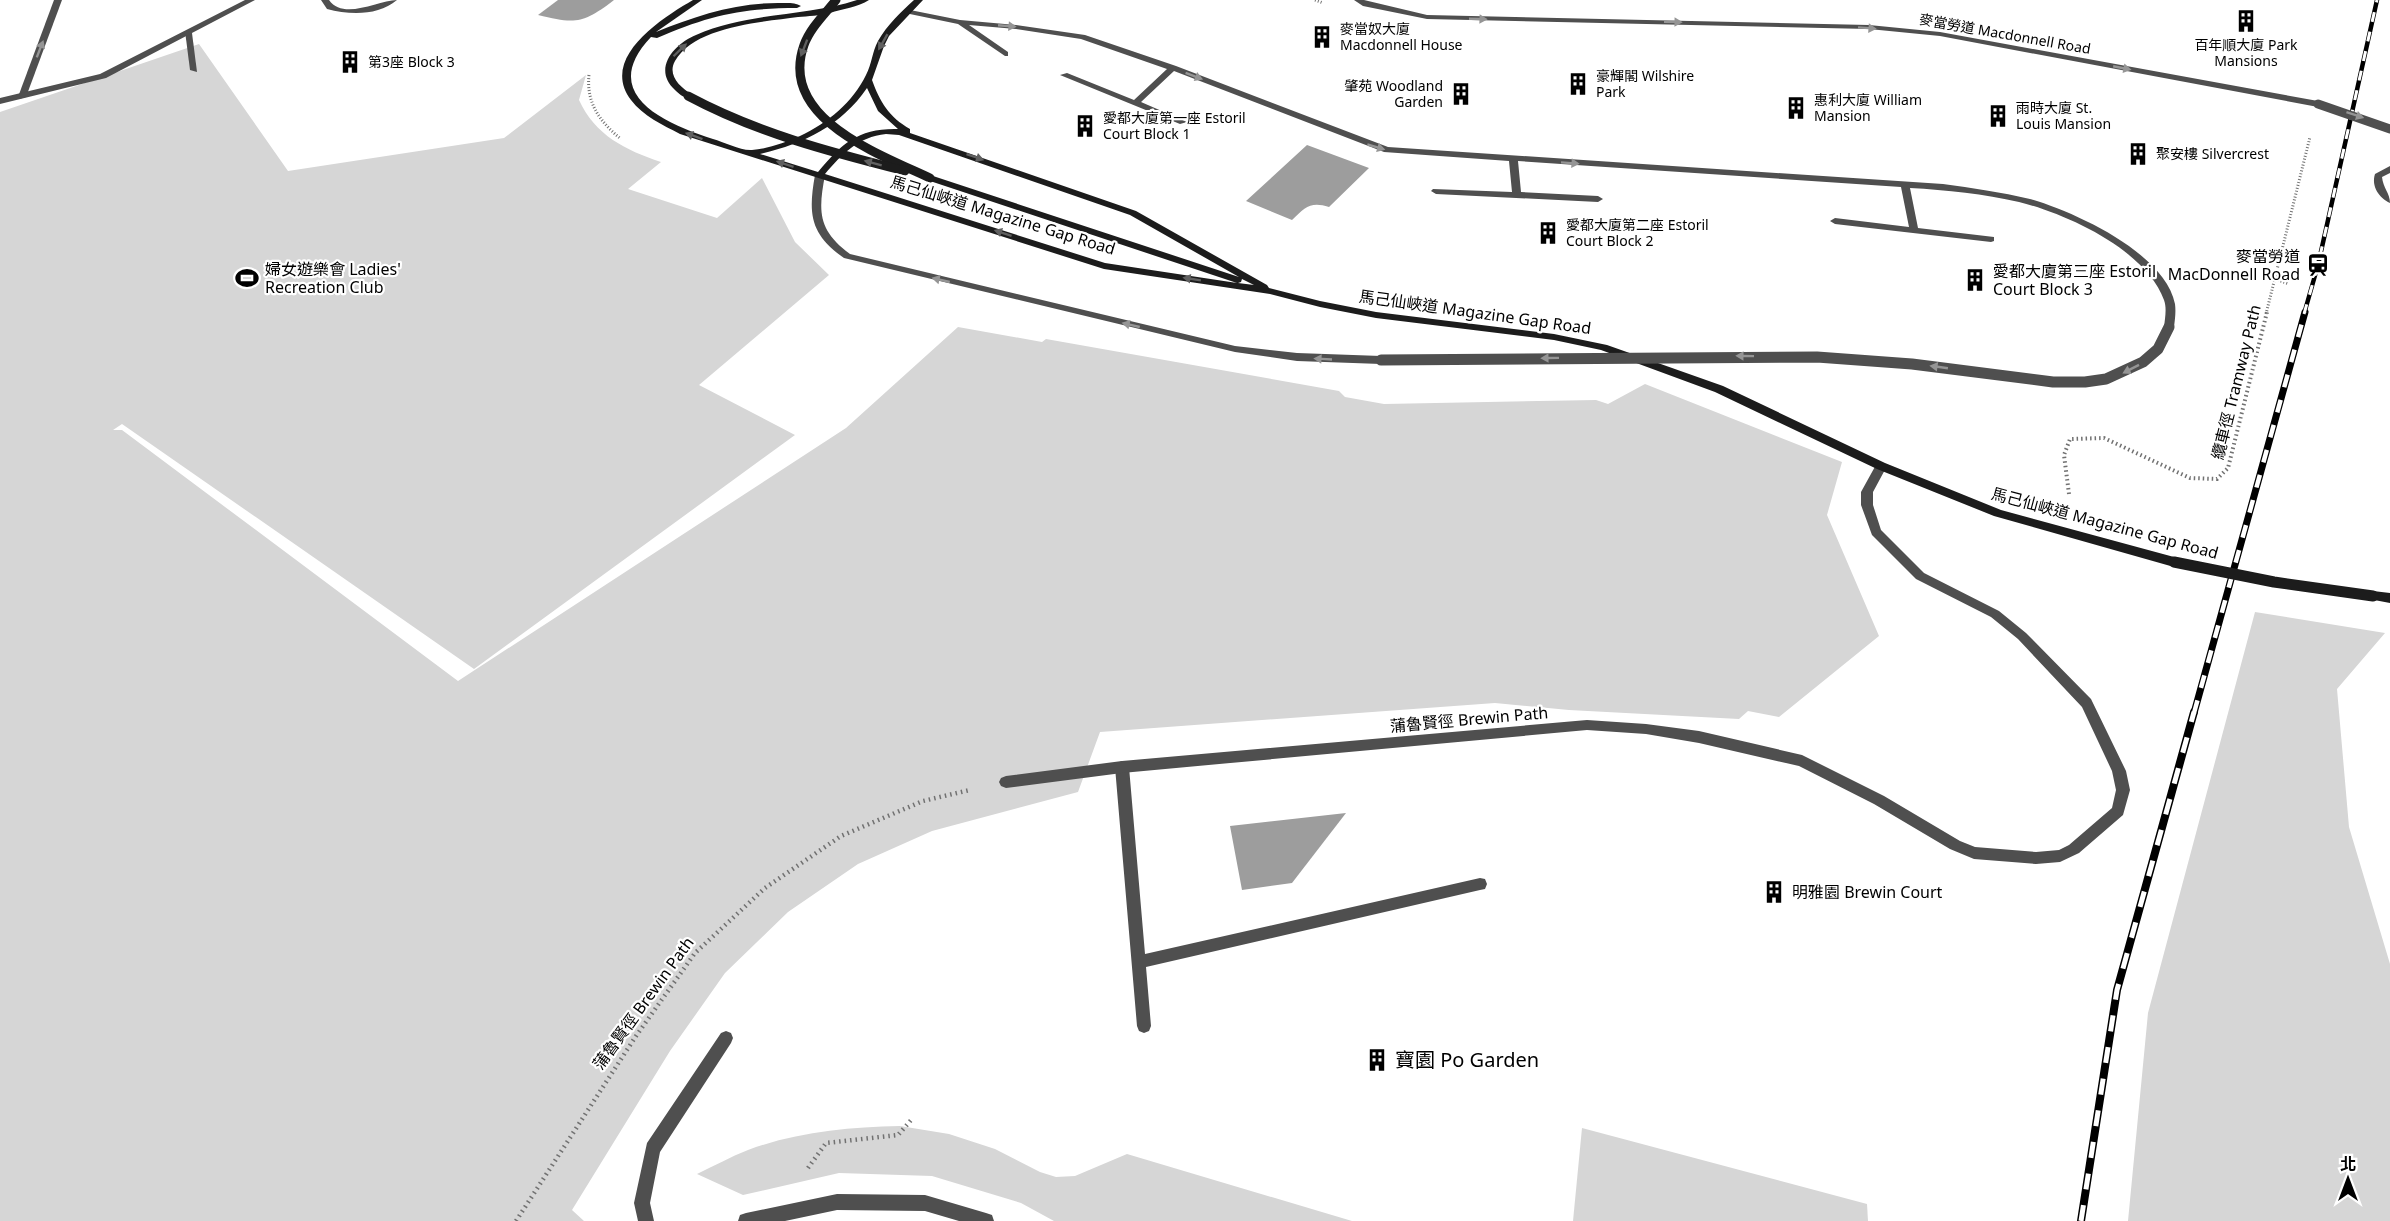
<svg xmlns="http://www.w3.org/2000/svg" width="2390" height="1221" viewBox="0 0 2390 1221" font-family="'Noto Sans','Noto Sans TC',sans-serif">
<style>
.green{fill:#d6d6d6}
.water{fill:#9d9d9d}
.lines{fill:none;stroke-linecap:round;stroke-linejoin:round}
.path-far2{stroke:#717171;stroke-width:3;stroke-dasharray:1 2;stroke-linecap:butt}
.path-far1{stroke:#717171;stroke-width:4;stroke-dasharray:1.5 3;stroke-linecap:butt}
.path{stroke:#717171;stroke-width:4.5;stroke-dasharray:1.5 4;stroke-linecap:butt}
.service{fill:#4f4f4f;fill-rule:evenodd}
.minor{fill:#4f4f4f;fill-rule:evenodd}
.tertiary{fill:#4f4f4f;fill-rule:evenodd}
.secondary{fill:#1c1c1c;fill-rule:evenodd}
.rail-far2-casing{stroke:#000;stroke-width:4.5}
.rail-far1-casing{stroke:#000;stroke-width:7}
.rail-casing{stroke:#000;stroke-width:8}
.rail-far2{stroke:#fff;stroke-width:3;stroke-dasharray:10;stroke-linecap:butt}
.rail-far1{stroke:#fff;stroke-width:4.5;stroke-dasharray:13;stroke-linecap:butt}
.rail{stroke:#fff;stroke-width:5;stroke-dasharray:16;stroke-linecap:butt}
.service-bridge{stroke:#4f4f4f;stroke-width:11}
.tertiary-bridge{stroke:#4f4f4f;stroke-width:9}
.secondary-bridge-far1{stroke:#1c1c1c;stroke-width:9}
.secondary-bridge{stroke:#1c1c1c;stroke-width:11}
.oneway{fill:#959595}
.oneway2{fill:#606060}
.labels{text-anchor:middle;stroke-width:4.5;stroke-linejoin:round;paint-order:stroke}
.far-poi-label{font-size:14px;fill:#000;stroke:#fff;text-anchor:start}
.far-street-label{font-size:14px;fill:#000;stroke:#fff}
.street-label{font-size:16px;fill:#000;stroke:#fff}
.poi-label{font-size:16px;fill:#000;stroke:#fff;text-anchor:start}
.near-poi-label{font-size:20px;fill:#000;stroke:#fff;text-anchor:start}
</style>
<rect width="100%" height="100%" fill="#fff"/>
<!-- green -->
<g class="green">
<path d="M199 44 288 171 504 138 586 75 579 100C595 135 625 150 661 162L628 189 717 218 762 178 795 242 829 275 699 385 795 435 474 669 122 424 113 430H122L458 681 846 428 958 327 1042 342 1046 339 1339 391 1345 397 1384 404 1596 400 1608 404 1645 384 1842 462 1827 515 1879 636 1779 717 1748 711 1739 719 1569 710 1495 703 1100 732 1078 792 932 831 858 864 788 912 725 973 670 1051 572 1210 584 1221H0V112Z"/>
<polygon points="2255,612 2385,633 2337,689 2349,827 2390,964 2390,1221 2128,1221 2148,1013"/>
<path d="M900 1126 949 1134 995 1149 1040 1172 1056 1177 1075 1176 1127 1154 1352 1221H1054L1021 1203 932 1176 839 1173 743 1195 697 1174C714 1166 730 1157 748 1150 797 1132 847 1127 900 1126Z"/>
<polygon points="1582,1128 1867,1204 1868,1221 1573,1221"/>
</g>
<!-- water -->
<g class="water">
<path d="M558 0H614C583 24 575 24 538 15Z"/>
<path d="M1307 145 1369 168 1329 207C1311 201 1305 207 1292 220L1246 201Z"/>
<polygon points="1346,813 1292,883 1242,890 1230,826"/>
</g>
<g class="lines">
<!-- path-far2 -->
<g class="path-far2">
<polyline points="1315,0 1323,3"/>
<path d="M589 75C586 103 600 122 621 139"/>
<polyline points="2275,279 2289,284"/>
<polyline points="2266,314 2310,137"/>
</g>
<!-- path-far1 -->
<polyline class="path-far1" points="2069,494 2064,455 2070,439 2104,438 2190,478 2217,479 2228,468 2267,312"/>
<!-- path -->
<g class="path">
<polyline points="808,1168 826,1143 898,1135 912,1119"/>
<polyline points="516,1221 636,1036 695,953 765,888 841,836 923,801 970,790"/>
</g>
<!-- service -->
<g class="service">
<path d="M321 0H329C344 21 378 0 397 0 378 16 350 15 327 9Z"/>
<path d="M905 9 960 20 1016 25 1085 35 1176 66 1388 147 1943 184C1972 188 2001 192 2030 199 2075 212 2165 253 2175 304 2176 312 2175 319 2174 327L2169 330 2164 327C2165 318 2167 308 2164 300 2146 250 2067 214 2019 202 1984 194 1947 190 1910 188L1918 228 1994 237V241L1991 242 1835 224 1830 221 1835 218 1909 227 1901 187 1518 161 1521 192 1598 196 1603 199 1598 202 1436 194 1431 191 1433 189 1512 192 1509 161 1384 152 1174 71 1141 102 1187 122 1180 124 1060 75 1067 73 1134 100 1167 69 1081 39 1016 29 969 25 1008 52V56H1005L958 24 905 13Z"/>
<polygon points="185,31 192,33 197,72 190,70"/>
<path d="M2390 166V173L2382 177C2383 188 2390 193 2390 203 2379 198 2371 186 2375 174Z"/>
<path d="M820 172 825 175C818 212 818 230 850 254L1235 346 1297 353 1381 356 1386 360 1381 364 1297 361 1235 352 844 258C810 234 808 214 815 175Z"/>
<polygon points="1122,761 1127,763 1129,767 1145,954 1480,878 1485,879 1487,884 1485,889 1480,890 1146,967 1151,1026 1149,1031 1144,1033 1139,1031 1137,1026 1115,767 1117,763"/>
<polygon points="726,1031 731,1033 733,1038 731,1043 660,1152 650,1203 654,1221 638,1221 634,1203 647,1143 721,1033"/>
</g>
<!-- minor -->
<g class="minor">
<polygon points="54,0 62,0 26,97 19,99 18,97"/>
<polygon points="1881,462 1887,466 1873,492 1873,505 1881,530 1924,573 1999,611 2026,633 2091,699 2126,771 2130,790 2123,815 2079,853 2060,862 2036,864 1974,859 1950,849 1874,804 1799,766 1699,743 1646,734 1587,730 1122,773 1006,788 1001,786 999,782 1001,778 1006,776 1122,761 1587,720 1646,724 1699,731 1802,755 1884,796 1960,841 1975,847 2036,852 2059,850 2069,845 2112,808 2116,790 2112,771 2082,707 2018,639 1991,617 1916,579 1872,535 1861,505 1861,492 1877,463"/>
<polygon points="837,1194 925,1195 986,1213 992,1215 994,1221 959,1221 925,1211 837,1210 785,1221 738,1221 740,1215 746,1213"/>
</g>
<!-- tertiary -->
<g class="tertiary">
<polygon points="245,0 255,0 106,78 0,104 0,98 100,74"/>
<polygon points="1354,0 1364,0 1427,15 1869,25 1940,32 2318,101 2322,104 2318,107 1940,36 1869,29 1427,19 1363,6"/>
</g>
<!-- secondary -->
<g class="secondary">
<path d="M693 0H702L656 32C695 16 735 3 778 3 786 3 795 2 801 6L797 8C742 8 707 16 657 38L651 37C597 94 664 123 713 139 724 142 741 151 752 150 768 149 786 142 800 136 828 123 853 102 866 75 872 64 872 52 878 41 887 25 901 12 914 0H923L889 36 884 46 872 80C880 102 889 117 910 129V133L1136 211 1267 285 1269 288 1320 301 1376 312 1554 334 1607 345 1723 386 1885 463 2001 510 2174 557 2180 562 2174 567 1994 516 1877 469 1715 392 1601 350 1554 340 1376 318 1320 307 1270 294 1104 269 680 134C663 125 643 116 631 100 599 58 662 18 693 0ZM867 88 878 111 898 129C859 128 842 143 818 172L760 154C803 144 841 126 867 88ZM886 134 899 135 1130 215 1239 277 933 176H927V180L1237 283 1105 263 825 174C842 154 858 137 886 134ZM1242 279 1254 285 1238 283 1241 282Z"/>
<path d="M857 0H869C858 7 842 9 830 13 820 16 808 16 798 17 763 22 695 26 675 61 667 75 680 87 691 94V98C684 98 680 95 675 90 652 69 674 44 696 35 748 12 805 17 857 0Z"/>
<polygon points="2373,591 2390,593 2390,603 2369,599 2367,596 2369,593"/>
</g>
<!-- rail-far2 casing -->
<g class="rail-far2-casing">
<polyline id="rail-far2" points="2304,314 2318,265 2377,0"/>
</g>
<!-- rail-far1 casing -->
<g class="rail-far1-casing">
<polyline id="rail-far1" points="2194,713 2305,312"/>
</g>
<!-- rail casing -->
<g class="rail-casing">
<polyline id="rail" points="2081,1221 2117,990 2194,712"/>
</g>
<!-- rail-far2 -->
<use href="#rail-far2" class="rail-far2"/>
<!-- rail-far1 -->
<use href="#rail-far1" class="rail-far1"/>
<!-- rail -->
<use href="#rail" class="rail"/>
<!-- service-bridge -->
<polyline class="service-bridge" points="1381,360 1817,357 1912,364 2053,382 2085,382 2106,379 2143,362 2158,349 2169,327"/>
<!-- tertiary-bridge -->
<polyline class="tertiary-bridge" points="2318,104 2390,129"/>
<!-- secondary-bridge-far1 -->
<g class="secondary-bridge-far1">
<path d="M836 0C825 14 810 28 804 45 778 118 879 154 930 178"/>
<path d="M688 96C757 133 830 152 905 171"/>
</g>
<!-- secondary-bridge -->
<polyline class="secondary-bridge" points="2174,562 2274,582 2373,596"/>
</g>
<!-- one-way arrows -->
<defs><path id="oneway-solid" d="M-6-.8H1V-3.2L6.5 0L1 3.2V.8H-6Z" transform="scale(1.5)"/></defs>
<g class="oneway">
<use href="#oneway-solid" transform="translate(1478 19) rotate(2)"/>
<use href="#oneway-solid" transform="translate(1673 22) rotate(1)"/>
<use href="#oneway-solid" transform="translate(1007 26) rotate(5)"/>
<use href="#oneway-solid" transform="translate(1867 28) rotate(4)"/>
<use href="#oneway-solid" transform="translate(40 49) rotate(-69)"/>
<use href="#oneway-solid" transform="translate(2122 68) rotate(11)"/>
<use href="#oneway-solid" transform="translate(1194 76) rotate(21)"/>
<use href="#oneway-solid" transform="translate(2355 115) rotate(18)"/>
<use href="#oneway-solid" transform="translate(1376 147) rotate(16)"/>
<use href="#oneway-solid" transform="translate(1570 163) rotate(4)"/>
<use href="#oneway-solid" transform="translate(941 280) rotate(-167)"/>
<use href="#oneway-solid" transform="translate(1131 325) rotate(-167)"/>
<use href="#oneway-solid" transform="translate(1745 356) rotate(-179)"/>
<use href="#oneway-solid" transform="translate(1550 358) rotate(179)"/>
<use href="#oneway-solid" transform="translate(1323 359) rotate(-177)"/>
<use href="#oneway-solid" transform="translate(1939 367) rotate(-172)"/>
<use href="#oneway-solid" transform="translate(2131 369) rotate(153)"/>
</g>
<g class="oneway2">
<use href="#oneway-solid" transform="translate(883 42) rotate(120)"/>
<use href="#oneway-solid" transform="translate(804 48) rotate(111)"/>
<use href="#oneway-solid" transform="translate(680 50) rotate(-44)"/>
<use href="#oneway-solid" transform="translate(694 136) rotate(-160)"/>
<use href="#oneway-solid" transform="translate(975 157) rotate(19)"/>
<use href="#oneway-solid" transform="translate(873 163) rotate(-165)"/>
<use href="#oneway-solid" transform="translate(785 164) rotate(-162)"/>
<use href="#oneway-solid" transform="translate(1003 233) rotate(-162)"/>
<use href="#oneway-solid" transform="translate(1192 279) rotate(-171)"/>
</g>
<!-- icons -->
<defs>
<g id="building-bare" transform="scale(1.8)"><path d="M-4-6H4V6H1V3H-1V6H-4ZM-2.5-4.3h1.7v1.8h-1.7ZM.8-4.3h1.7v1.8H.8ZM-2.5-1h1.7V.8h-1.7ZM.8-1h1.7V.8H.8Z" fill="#000" stroke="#fff" stroke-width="2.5" paint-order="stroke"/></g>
<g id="station-bare" transform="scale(1.8)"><path d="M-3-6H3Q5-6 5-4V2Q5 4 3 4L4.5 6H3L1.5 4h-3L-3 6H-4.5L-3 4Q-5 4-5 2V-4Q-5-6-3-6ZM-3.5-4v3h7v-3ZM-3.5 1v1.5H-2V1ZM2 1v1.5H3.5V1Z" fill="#000" stroke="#fff" stroke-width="2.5" paint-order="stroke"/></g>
<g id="stadium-bare" transform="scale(1.8)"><path d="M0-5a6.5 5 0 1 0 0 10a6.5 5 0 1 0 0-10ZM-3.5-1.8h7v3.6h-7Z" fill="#000" stroke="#fff" stroke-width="2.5" paint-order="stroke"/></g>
</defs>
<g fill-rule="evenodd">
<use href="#building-bare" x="2246" y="21"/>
<use href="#building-bare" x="1322" y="37"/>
<use href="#building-bare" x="350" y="62"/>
<use href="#building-bare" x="1578" y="84"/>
<use href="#building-bare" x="1461" y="94"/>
<use href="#building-bare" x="1796" y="108"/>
<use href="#building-bare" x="1998" y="116"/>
<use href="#building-bare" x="1085" y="126"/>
<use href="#building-bare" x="2138" y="154"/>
<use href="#building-bare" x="1548" y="233"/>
<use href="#station-bare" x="2318" y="265"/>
<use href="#stadium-bare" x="247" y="278"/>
<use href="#building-bare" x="1975" y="280"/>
<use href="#building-bare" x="1774" y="892"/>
<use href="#building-bare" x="1377" y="1060"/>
</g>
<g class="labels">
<!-- far-poi labels -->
<g class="far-poi-label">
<text x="1340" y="34">麥當奴大廈<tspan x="1340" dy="16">Macdonnell House</tspan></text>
<text x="2246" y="50" text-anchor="middle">百年順大廈 Park<tspan x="2246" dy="16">Mansions</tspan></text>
<text x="368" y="67">第3座 Block 3</text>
<text x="1596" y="81">豪輝閣 Wilshire<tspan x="1596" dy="16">Park</tspan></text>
<text x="1443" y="91" text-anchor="end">肇苑 Woodland<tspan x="1443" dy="16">Garden</tspan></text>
<text x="1814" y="105">惠利大廈 William<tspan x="1814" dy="16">Mansion</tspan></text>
<text x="2016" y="113">雨時大廈 St.<tspan x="2016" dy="16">Louis Mansion</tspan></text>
<text x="1103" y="123">愛都大廈第一座 Estoril<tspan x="1103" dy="16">Court Block 1</tspan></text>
<text x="2156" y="159">聚安樓 Silvercrest</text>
<text x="1566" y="230">愛都大廈第二座 Estoril<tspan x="1566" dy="16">Court Block 2</tspan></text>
</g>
<!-- far-street labels -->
<g class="far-street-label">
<text transform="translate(2005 34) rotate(10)" y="5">麥當勞道 Macdonnell Road</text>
</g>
<!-- street labels -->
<g class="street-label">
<text transform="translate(1003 215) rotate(17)" y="6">馬己仙峽道 Magazine Gap Road</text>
<text transform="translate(1475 312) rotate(8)" y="6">馬己仙峽道 Magazine Gap Road</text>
<text transform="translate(2236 382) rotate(-76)" y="6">纜車徑 Tramway Path</text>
<text transform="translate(2105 523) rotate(15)" y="6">馬己仙峽道 Magazine Gap Road</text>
<text transform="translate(1469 719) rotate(-5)" y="6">蒲魯賢徑 Brewin Path</text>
<text transform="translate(643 1003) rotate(-54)" y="6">蒲魯賢徑 Brewin Path</text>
</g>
<!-- poi labels -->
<g class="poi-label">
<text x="2300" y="262" text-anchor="end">麥當勞道<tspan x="2300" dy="18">MacDonnell Road</tspan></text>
<text x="265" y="275">婦女遊樂會 Ladies'<tspan x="265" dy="18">Recreation Club</tspan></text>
<text x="1993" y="277">愛都大廈第三座 Estoril<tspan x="1993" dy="18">Court Block 3</tspan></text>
<text x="1792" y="898">明雅園 Brewin Court</text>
</g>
<!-- near-poi labels -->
<g class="near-poi-label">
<text x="1395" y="1067">寶園 Po Garden</text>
</g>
</g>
<!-- north arrow -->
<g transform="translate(2348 1179)" stroke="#ffffff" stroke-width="4.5" paint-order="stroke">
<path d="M0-4.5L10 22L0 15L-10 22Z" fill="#000000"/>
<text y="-9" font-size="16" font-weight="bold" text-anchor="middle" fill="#000000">北</text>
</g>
</svg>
